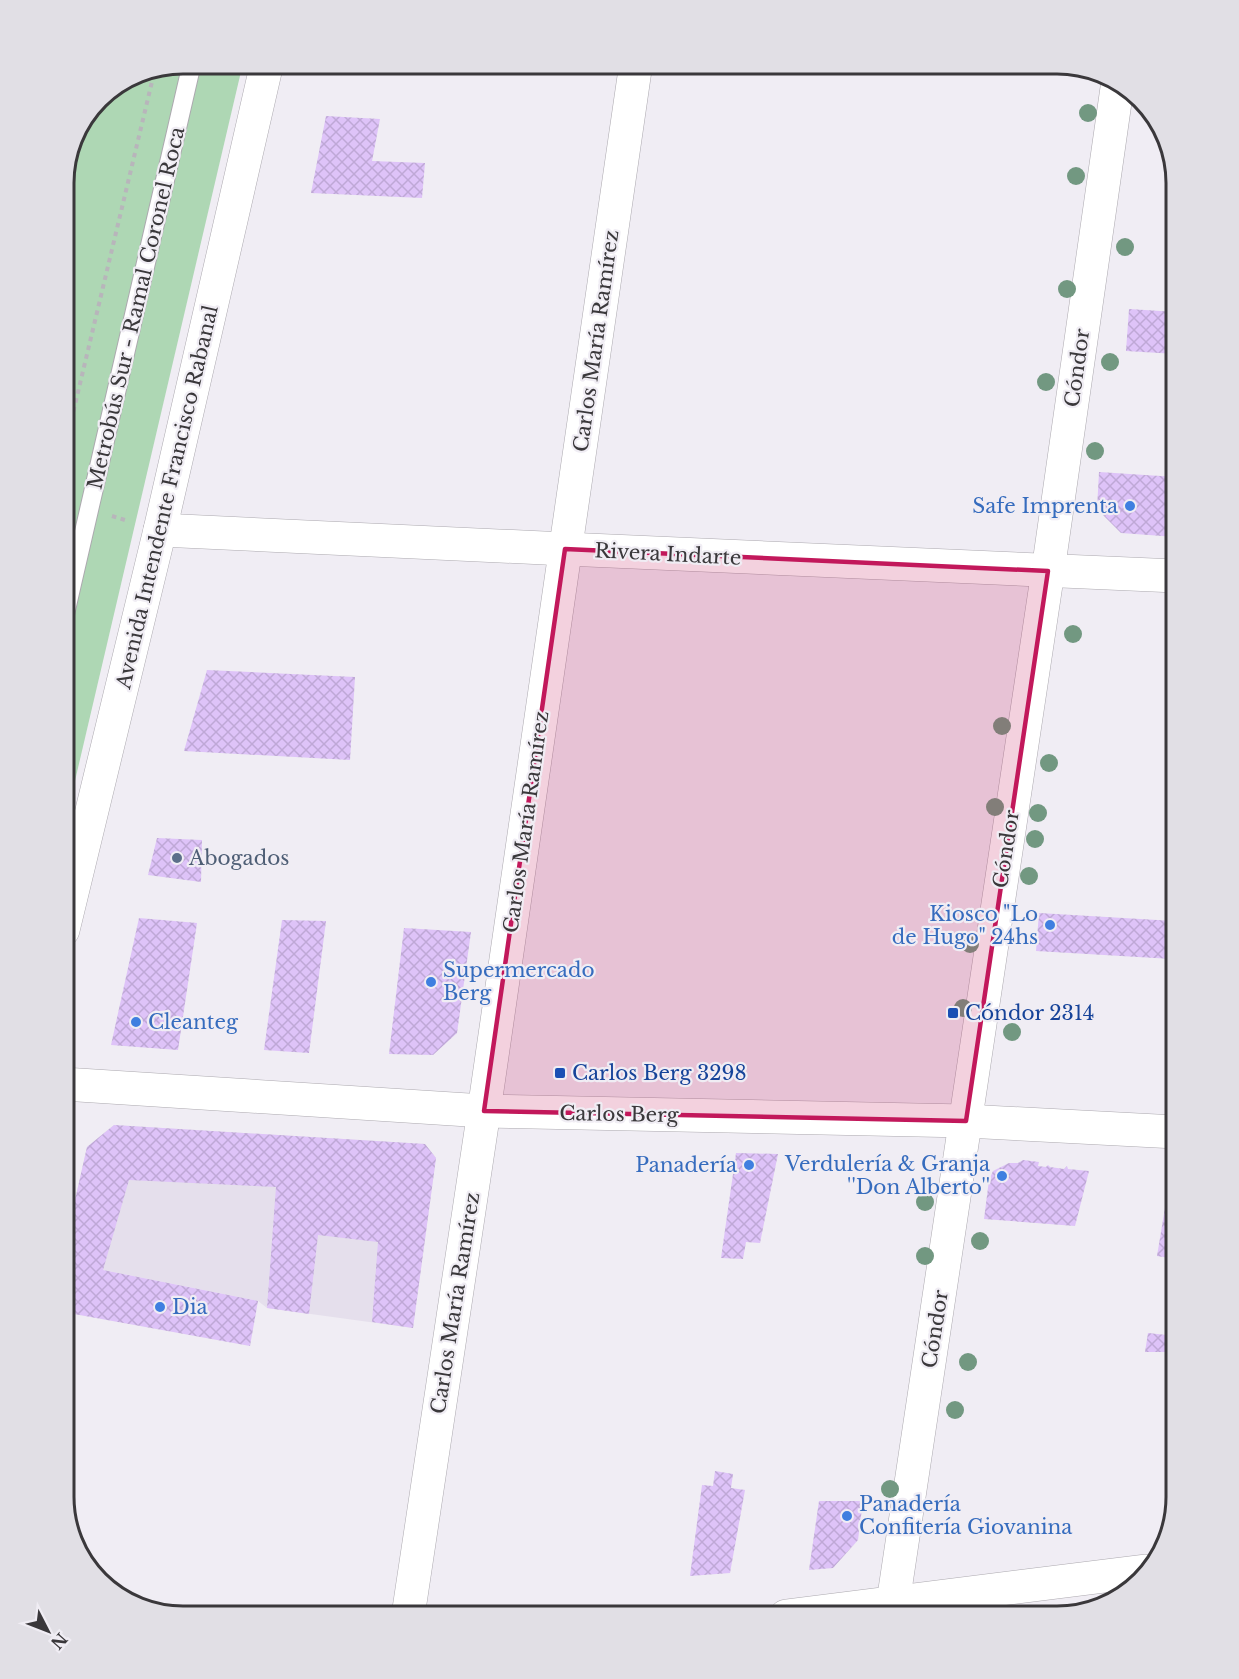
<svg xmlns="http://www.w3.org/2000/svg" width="1239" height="1679" viewBox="0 0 1239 1679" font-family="'Libre Baskerville',serif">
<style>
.built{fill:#e5dfec}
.green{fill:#aed7b4}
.building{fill:url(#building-cross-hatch)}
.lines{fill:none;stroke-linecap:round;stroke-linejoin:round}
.lane-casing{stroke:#aca9af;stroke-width:20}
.street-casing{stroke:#aca9af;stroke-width:34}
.secondary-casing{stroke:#aca9af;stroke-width:34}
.path{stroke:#b8b5bb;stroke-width:4;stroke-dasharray:4.5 4.5;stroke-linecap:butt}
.lane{stroke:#fff;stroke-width:18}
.street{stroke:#fff;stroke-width:33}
.secondary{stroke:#fff;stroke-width:33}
.tree{fill:#729881}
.marked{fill:#c2185b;fill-opacity:0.2;stroke:#c2185b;stroke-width:4.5;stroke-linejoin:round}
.shop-dot{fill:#3f7fe0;stroke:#f0edf4;stroke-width:2}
.service-dot{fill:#5c6f8a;stroke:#f0edf4;stroke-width:2}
.transit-dot{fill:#1a4fb4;stroke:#f0edf4;stroke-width:2}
.labels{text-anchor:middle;stroke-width:4.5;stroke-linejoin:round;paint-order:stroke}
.street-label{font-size:20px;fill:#3a383b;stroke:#f0edf4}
.shop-label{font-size:20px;fill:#366cbe;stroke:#f0edf4;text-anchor:end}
.service-label{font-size:20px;fill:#4e5e75;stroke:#f0edf4;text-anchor:start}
.transit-label{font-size:20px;fill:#164399;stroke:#f0edf4;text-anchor:start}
.rim{fill:none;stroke:#3a383b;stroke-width:3}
</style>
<defs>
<pattern id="building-cross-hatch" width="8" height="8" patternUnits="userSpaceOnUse" patternTransform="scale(1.5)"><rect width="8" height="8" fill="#dec3f8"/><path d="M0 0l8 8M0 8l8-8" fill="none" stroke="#bfa8d6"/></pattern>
</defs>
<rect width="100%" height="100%" fill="#f0edf4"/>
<!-- built -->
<polygon class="built" points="114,1125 425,1144 436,1158 413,1328 267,1308 258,1301 103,1270 63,1253 87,1147"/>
<!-- green -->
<polygon class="green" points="183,63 243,63 63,832 63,175 75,130 104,93 137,72"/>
<!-- building -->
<g class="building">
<polygon points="326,116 380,119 372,161 425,163 422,198 311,193"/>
<polygon points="1129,309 1176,312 1176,354 1126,351"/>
<polygon points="1099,472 1176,477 1176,537 1121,533 1097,509"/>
<polygon points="207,670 355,677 350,760 184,751"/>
<polygon points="157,838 202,840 201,882 148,875"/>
<polygon points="1039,913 1174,921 1172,959 1036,951"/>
<polygon points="139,918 197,923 178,1050 111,1045"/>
<polygon points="282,920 326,921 309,1053 264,1050"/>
<polygon points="404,928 471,932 457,1033 433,1055 389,1054"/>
<polygon points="114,1125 425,1144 436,1158 413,1328 372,1322 378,1242 318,1235 309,1314 267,1308 276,1187 129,1180 103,1270 258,1301 250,1346 63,1312 63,1253 87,1147"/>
<polygon points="736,1153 778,1154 760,1243 746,1242 743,1259 721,1258"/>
<polygon points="1023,1160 1039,1162 1038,1166 1046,1167 1048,1165 1050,1167 1064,1169 1067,1166 1068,1169 1089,1171 1075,1226 984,1219 989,1180 993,1171 1009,1163 1018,1163"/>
<polygon points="1171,1172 1176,1173 1176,1259 1157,1256"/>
<polygon points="1148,1333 1176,1336 1176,1352 1145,1352"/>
<polygon points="715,1471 733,1474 731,1488 745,1490 730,1573 690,1576 702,1485 713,1486"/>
<polygon points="819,1501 863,1501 858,1540 833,1568 809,1570"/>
</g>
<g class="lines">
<!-- lane casing -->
<g class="lane-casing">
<polyline id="lane" points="63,623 192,63"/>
</g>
<!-- street casing -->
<g class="street-casing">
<g id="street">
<polyline points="160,530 565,549 1176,576"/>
<polyline points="63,1084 484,1111 966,1121 1176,1132"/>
<polyline points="408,1616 484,1111 636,63"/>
<polyline points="786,1616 1145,1571"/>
<polyline points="895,1616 893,1603 1048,571 1118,81"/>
</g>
</g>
<!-- secondary casing -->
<g class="secondary-casing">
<polyline id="secondary" points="63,930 160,530 267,63"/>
</g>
<!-- path -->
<g class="path">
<polyline points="63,176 71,178"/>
<polyline points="63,213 84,119"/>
<polyline points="63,455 155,69"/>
<polyline points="112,516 128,521"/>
</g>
<!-- lane -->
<use href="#lane" class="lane"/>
<!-- street -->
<use href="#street" class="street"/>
<!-- secondary -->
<use href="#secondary" class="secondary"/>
</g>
<!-- trees -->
<g class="tree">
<circle cx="1088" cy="113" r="9"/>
<circle cx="1076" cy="176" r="9"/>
<circle cx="1125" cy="247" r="9"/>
<circle cx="1067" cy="289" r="9"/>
<circle cx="1110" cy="362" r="9"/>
<circle cx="1046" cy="382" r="9"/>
<circle cx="1095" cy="451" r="9"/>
<circle cx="1073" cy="634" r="9"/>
<circle cx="1002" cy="726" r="9"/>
<circle cx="1049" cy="763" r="9"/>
<circle cx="995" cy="807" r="9"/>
<circle cx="1038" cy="813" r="9"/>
<circle cx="1035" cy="839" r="9"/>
<circle cx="1029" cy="876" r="9"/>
<circle cx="970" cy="944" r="9"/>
<circle cx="963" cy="1008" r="9"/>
<circle cx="1012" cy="1032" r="9"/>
<circle cx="925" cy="1202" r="9"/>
<circle cx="980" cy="1241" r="9"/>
<circle cx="925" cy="1256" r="9"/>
<circle cx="968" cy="1362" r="9"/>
<circle cx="955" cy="1410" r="9"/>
<circle cx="890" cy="1489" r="9"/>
</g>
<!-- marked area -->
<path class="marked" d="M565 549 1048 571 966 1121 484 1111Z"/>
<!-- markers -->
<g class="shop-dot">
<circle cx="1130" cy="506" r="6"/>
<circle cx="1050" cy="925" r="6"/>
<circle cx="431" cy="982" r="6"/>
<circle cx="136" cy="1022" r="6"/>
<circle cx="749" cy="1165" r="6"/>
<circle cx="1002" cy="1176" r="6"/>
<circle cx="160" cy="1307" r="6"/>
<circle cx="847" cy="1516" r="6"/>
</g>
<circle class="service-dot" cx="177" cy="858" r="6"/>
<g class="transit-dot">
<rect x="947" y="1007" width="12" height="12" rx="3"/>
<rect x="554" y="1067" width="12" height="12" rx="3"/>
</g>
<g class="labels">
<!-- street labels -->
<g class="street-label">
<text transform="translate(136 308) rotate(-77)" y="7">Metrobús Sur - Ramal Coronel Roca</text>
<text transform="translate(596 341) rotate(-82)" y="7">Carlos María Ramírez</text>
<text transform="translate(1077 368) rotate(-82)" y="7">Cóndor</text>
<text transform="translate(167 497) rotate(-77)" y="7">Avenida Intendente Francisco Rabanal</text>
<text transform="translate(668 554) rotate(3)" y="7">Rivera Indarte</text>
<text transform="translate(526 822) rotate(-82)" y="7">Carlos María Ramírez</text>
<text transform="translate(1006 849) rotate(-81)" y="7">Cóndor</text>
<text transform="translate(619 1114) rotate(1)" y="7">Carlos Berg</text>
<text transform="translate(455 1303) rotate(-81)" y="7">Carlos María Ramírez</text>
<text transform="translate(935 1329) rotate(-81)" y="7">Cóndor</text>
</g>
<!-- shop labels -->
<g class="shop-label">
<text x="1118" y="513">Safe Imprenta</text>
<text x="1038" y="921">Kiosco "Lo<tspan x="1038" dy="23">de Hugo" 24hs</tspan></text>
<text x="443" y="977" text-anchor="start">Supermercado<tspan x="443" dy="23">Berg</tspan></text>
<text x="148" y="1029" text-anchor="start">Cleanteg</text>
<text x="990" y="1171">Verdulería &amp; Granja<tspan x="990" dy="23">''Don Alberto''</tspan></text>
<text x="737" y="1172">Panadería</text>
<text x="172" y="1314" text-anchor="start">Dia</text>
<text x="859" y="1511" text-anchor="start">Panadería<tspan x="859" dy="23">Confitería Giovanina</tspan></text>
</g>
<!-- service labels -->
<g class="service-label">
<text x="189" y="865">Abogados</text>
</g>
<!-- transit labels -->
<g class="transit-label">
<text x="965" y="1020">Cóndor 2314</text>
<text x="572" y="1080">Carlos Berg 3298</text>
</g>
</g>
<!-- crop -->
<path d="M0 0H1239V1679H0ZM183 74H1057A109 109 0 0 1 1166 183V1497A109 109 0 0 1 1057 1606H183A109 109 0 0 1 74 1497V183A109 109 0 0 1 183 74Z" fill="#e1dfe5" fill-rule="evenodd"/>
<path class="rim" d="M183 74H1057A109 109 0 0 1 1166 183V1497A109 109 0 0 1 1057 1606H183A109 109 0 0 1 74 1497V183A109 109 0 0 1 183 74Z"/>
<!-- north arrow -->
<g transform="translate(48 1631) rotate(132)" stroke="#f0edf4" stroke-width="4.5" paint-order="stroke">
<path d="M0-4.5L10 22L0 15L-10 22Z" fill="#3a383b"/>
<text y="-9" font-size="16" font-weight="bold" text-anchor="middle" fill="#3a383b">N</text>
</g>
</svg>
